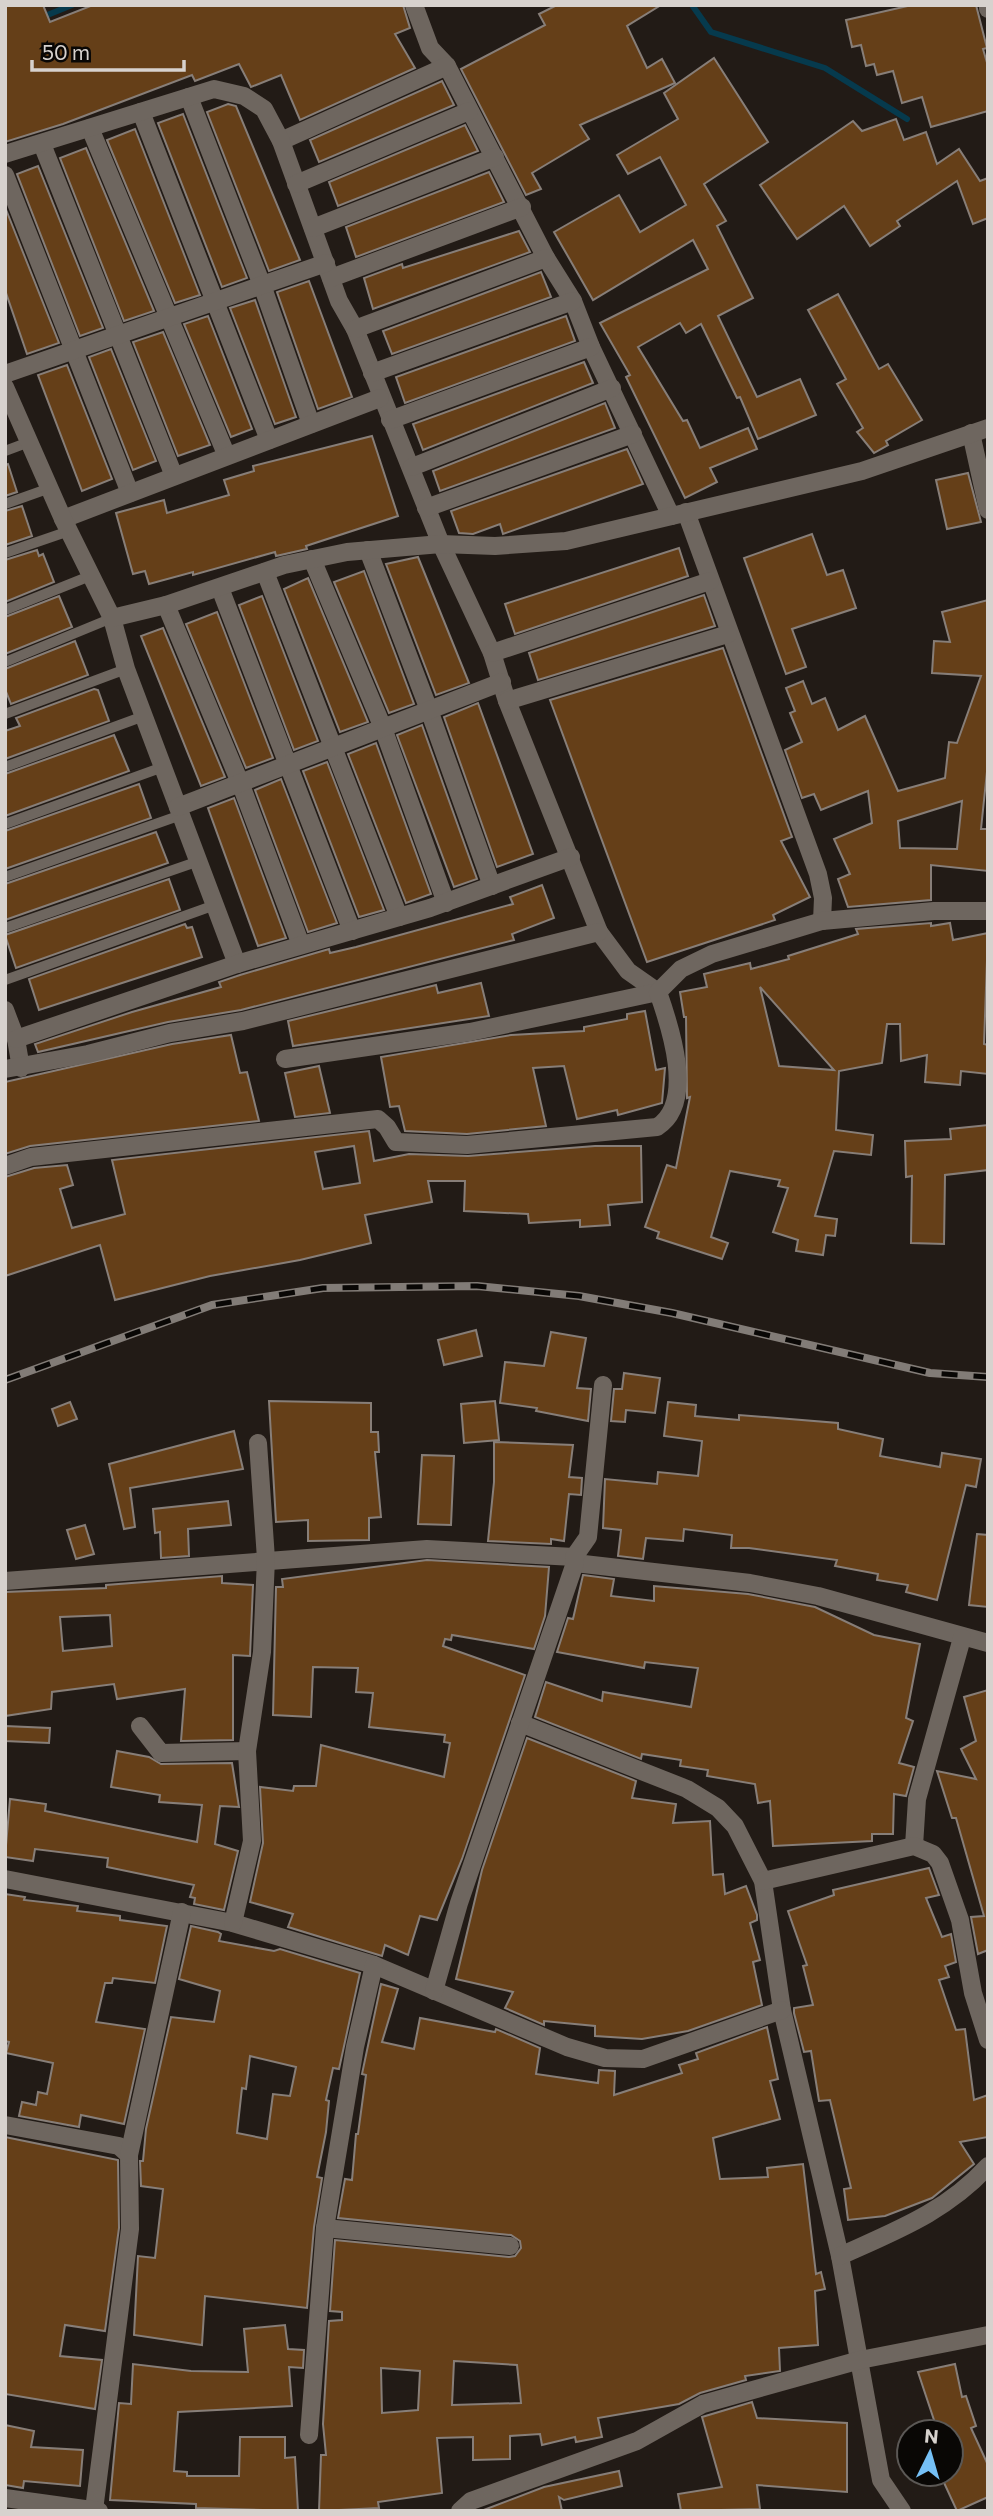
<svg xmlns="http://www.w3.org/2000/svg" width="993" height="2516" viewBox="0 0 993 2516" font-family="Commissioner,sans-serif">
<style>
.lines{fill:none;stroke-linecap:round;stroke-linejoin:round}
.stream{stroke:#063a4d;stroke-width:6}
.building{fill:#653f18;stroke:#877e78;stroke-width:2;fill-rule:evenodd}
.service{stroke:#6e665f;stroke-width:10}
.minor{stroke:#6e665f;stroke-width:18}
.tertiary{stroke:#6e665f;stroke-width:18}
.rail-casing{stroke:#827c77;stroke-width:8}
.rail{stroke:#090705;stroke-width:5;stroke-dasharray:16;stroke-linecap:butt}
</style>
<rect width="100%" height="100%" fill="#221b16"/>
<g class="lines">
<!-- stream -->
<g class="stream">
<polyline points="692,5 711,32 825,68 907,119"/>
<polyline points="40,18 72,5"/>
</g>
</g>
<!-- building -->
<g class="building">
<polygon points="5,5 43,5 50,22 93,5 403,5 410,28 395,34 415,68 300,120 281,75 251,87 239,64 195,81 192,75 63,124 5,142"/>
<polygon points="557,5 661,5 627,26 647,68 662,59 675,83 580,125 589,139 532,173 541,189 526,195 461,69 545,25 539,14"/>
<polygon points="912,5 976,5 987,48 983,49 988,66 988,111 931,127 922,97 902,103 893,71 877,75 874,64 866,66 861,45 852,47 846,20"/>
<polygon points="714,58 768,142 704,184 726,221 717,226 753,298 718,316 757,397 800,379 816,415 758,439 740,397 737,398 701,324 686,333 680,323 638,347 683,421 687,420 700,448 748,428 757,449 710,468 717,482 685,498 626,377 630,375 600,323 708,269 693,240 593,300 554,232 619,195 640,232 686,205 660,157 628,174 617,155 678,119 664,93"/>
<polygon points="442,81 454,105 319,162 310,140"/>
<polygon points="228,104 236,106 300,260 269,271 207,112"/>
<polygon points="183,114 247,278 222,287 158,123"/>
<polygon points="896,119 904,140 926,132 937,164 959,149 980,181 988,178 988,218 973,224 957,181 897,221 900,226 870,246 844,206 797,239 760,185 853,121 862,131"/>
<polygon points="465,125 478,151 338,206 329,182"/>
<polygon points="135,129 200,295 175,303 107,140"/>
<polygon points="86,148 154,311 124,321 60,158"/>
<polygon points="38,166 103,328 80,336 17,174"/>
<polygon points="489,172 504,202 356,257 346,227"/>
<polygon points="5,207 59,343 27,354 5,290"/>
<polygon points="519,231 530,252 373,309 364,278 402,264 403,268"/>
<polygon points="541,272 551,297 392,354 383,331"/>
<polygon points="309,281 352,397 318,409 277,292"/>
<polygon points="838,294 879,369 888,364 922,420 886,441 888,445 874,453 857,432 863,428 837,384 846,379 808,310"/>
<polygon points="255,300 296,417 275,424 230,308"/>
<polygon points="208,316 252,429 231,437 184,324"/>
<polygon points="566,316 575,341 405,403 396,377"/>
<polygon points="163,332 210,445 178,456 133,342"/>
<polygon points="111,349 156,461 133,470 89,357"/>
<polygon points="584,362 593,383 423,450 413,424"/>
<polygon points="67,365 112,479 82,491 38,375"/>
<polygon points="605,403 615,428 440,491 433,471"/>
<polygon points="372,436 398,516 306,546 307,549 276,556 275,552 193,575 193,572 149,584 145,571 133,574 116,513 164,500 167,513 229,495 224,480 254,471 253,466"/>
<polygon points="627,449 643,484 503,534 500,524 473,534 459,533 451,511"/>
<polygon points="8,464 17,492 5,496 5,465"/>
<polygon points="968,473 981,522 947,529 936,480"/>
<polygon points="22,506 32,536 5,545 5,511"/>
<polygon points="812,534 827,575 843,570 856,608 792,629 806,667 786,674 744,558"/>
<polygon points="679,548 688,576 515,634 505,604"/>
<polygon points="37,550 39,556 43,554 54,582 5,602 5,560"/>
<polygon points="418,557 469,683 436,695 386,564"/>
<polygon points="364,571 414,704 389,713 334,582"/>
<polygon points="308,578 368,722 340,732 284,589"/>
<polygon points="704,595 715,626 538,680 529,653"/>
<polygon points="59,596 72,627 5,654 5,617"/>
<polygon points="262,596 318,741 294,750 239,605"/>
<path d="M988 600V762L981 829H988V871L931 865V900L848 907 838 879 850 874 834 839 872 823 868 791 821 810 814 794 802 798 785 750 802 742 790 713 795 711 786 688 803 681 812 704 825 698 838 730 865 716 898 791 945 778 949 742 957 743 981 676 932 673 934 641 950 642 942 612ZM962 801 957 849 900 848 898 821Z"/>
<polygon points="217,612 273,758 246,768 186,624"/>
<polygon points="163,628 225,777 201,786 141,636"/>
<polygon points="75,641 88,675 11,704 5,689 5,669"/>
<polygon points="723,648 792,837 781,841 810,897 773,915 775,920 647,962 550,700"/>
<polygon points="94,689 98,690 109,721 5,759 5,731 20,726 16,718"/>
<polygon points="478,703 533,854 497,867 444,717"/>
<polygon points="422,725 477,879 454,887 397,735"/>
<polygon points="114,735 129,771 5,816 5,774"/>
<polygon points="376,743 431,894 406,903 348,754"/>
<polygon points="327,762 384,910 359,917 303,771"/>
<polygon points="281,779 337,923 308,932 255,790"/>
<polygon points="139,784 151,818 5,869 5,831"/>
<polygon points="234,798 286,938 258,946 208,808"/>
<polygon points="156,832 168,863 5,920 5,884"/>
<polygon points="169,879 180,910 16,968 5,935"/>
<polygon points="542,885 554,918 512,934 514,940 241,1010 168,1022 38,1052 35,1044 132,1012 221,987 219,982 240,975 329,949 330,953 356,947 513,904 510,897"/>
<path d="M931 923V926L950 923 953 940 988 933 984 1044 988 1045V1074L961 1071 960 1085 925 1082 927 1055 901 1061 900 1024H887L882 1063 839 1071 836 1130 873 1135 871 1155 834 1151 815 1216 837 1219 835 1236 826 1235 823 1255 796 1251 798 1240 773 1232 788 1188 778 1186 780 1180 730 1171 711 1237 728 1243 722 1259 657 1238 659 1232 645 1227 667 1165 676 1168 690 1097 687 1098 686 1017H684L680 992 707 987 704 974 750 963 751 969 789 959 788 956 858 934 856 929ZM760 987 834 1070 779 1066Z"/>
<polygon points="185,924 187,928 192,927 202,957 39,1010 29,979"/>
<polygon points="481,983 489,1016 293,1046 288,1021 436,985 438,993"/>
<polygon points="645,1011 656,1070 665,1068 662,1103 618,1115 617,1110 577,1119 564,1066 533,1068 546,1126 467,1134 405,1131 399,1106 390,1107 381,1057 511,1035 584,1031 584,1027 627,1019 627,1014"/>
<polygon points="231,1035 240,1073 247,1072 259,1121 30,1146 5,1154 5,1082 172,1044"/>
<polygon points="319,1066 330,1113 295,1117 285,1073"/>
<polygon points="988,1125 988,1170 945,1175 944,1244 911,1243 912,1176 906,1177 905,1141 951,1139 950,1129"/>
<path d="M369 1131 374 1161 409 1154 468 1156 595 1146H641L642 1202 608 1205 610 1225 580 1227V1220L529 1223 528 1214 464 1211 465 1181H428L432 1202 365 1215 371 1243 300 1260 210 1276 115 1300 100 1245 5 1276V1177L34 1168 67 1165 73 1185 60 1189 72 1228 125 1214 112 1160ZM354 1146 360 1183 323 1189 315 1152Z"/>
<polygon points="476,1330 482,1356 444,1365 438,1340"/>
<polygon points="551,1332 586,1338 577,1388 591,1389 588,1421 536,1411 537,1408 500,1403 505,1362 544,1366"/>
<polygon points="624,1373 660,1378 655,1413 626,1410 625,1422 611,1421 614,1389 622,1389"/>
<polygon points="269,1401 371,1403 371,1432 378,1432 379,1452 375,1452 381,1517 369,1518 369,1540 308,1541 308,1520 276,1522"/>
<polygon points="495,1401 499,1440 464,1443 461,1404"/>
<polygon points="70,1402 77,1419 58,1426 52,1409"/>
<polygon points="668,1402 696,1405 695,1416 739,1420 739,1415 838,1423 838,1429 883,1439 880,1456 940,1467 942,1453 981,1459 976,1487 966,1485 937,1600 906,1592 908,1585 877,1580 878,1574 835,1566 837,1560 749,1548 731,1548 732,1535 684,1529 683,1541 646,1538 643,1559 618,1556 621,1530 603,1528 605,1479 657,1484 658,1472 698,1476 702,1441 664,1436"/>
<polygon points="234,1431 243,1469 130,1488 135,1527 124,1529 109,1464"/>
<polygon points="494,1442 573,1445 569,1477 582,1478 581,1495 569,1494 564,1541 551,1539 551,1544 488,1541 494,1482"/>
<polygon points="422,1455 454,1456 451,1525 418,1524"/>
<polygon points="228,1501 231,1525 188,1529 189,1556 161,1558 160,1532 155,1533 153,1509"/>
<polygon points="85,1525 94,1554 76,1559 67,1530"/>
<polygon points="977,1534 988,1535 988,1607 969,1605"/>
<polygon points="427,1560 549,1567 545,1616 534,1649 452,1635 451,1640 445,1639 443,1646 525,1675 462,1859 437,1920 420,1916 408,1955 385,1945 382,1956 288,1927 293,1914 250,1902 263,1843 260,1787 293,1791 294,1786 316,1786 321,1745 444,1777 450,1743 444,1742 445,1735 369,1727 373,1693 356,1692 358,1668 313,1667 311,1717 273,1715 276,1587 283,1587 282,1579"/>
<polygon points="583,1575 614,1579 611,1596 654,1601 654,1586 748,1594 815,1607 874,1635 920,1644 906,1718 913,1721 899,1763 914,1767 906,1796 894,1794 893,1834 872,1834 872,1841 773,1846 770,1801 758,1803 755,1784 707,1776 708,1770 680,1766 681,1760 642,1754 641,1759 535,1717 546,1682 602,1701 603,1692 691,1707 698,1668 645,1662 644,1668 557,1652 568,1618 573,1619"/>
<path d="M222 1576V1583L253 1585 250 1656 233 1655V1740L181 1741 185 1689 117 1699 114 1684 52 1692 51 1709 5 1716V1592L106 1588V1585ZM110 1615 112 1646 63 1651 60 1617Z"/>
<polygon points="988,1690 988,1950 978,1954 971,1917 984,1916 956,1818 952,1818 937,1771 976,1779 961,1749 976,1741 964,1697"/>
<polygon points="5,1726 50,1728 49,1743 5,1741"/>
<polygon points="527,1738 636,1781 632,1798 676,1804 673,1823 710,1821 713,1875 723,1874 725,1894 746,1886 757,1915 757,1920 750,1923 760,1960 753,1962 762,2005 688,2031 642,2039 595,2036 595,2026 544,2021 544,2025 505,2008 513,1992 456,1979 482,1870"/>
<polygon points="117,1751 149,1757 161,1764 232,1763 239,1807 220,1806 215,1844 238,1851 224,1910 194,1904 195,1898 190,1897 194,1885 107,1867 108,1858 35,1849 33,1861 5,1857 10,1799 46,1804 45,1811 197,1842 202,1805 159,1802 160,1795 111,1787"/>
<polygon points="929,1868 939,1895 926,1898 942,1937 951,1934 956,1962 945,1966 949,1977 939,1980 956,2030 965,2029 974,2100 988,2095 988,2137 960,2142 974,2164 932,2198 885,2216 848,2220 844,2189 851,2188 830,2100 819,2101 811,2051 804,2052 794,2013 794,2008 813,2005 803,1966 807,1965 788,1911 834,1895 833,1890"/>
<polygon points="5,1894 25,1897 24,1900 78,1906 77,1911 120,1916 120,1920 167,1926 155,1983 113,1978 112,1983 105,1983 96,2022 145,2029 124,2124 81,2115 79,2127 19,2116 22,2102 36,2105 38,2092 47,2094 53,2063 6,2053 9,2042 5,2041"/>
<path d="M191 1926 218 1932 221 1934 219 1941 274 1951 280 1949 360 1973 339 2069 333 2068 326 2100 329 2101 326 2132 317 2177 322 2178 314 2227 307 2308 205 2296 202 2345 134 2335 138 2256 155 2258 163 2189 141 2186 140 2161H143L146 2129 171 2017 214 2022 220 1991 179 1979ZM250 2056 296 2067 290 2096 273 2094 267 2139 237 2133 242 2088 246 2089Z"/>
<path d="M381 1984 398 1989 382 2042 414 2049 420 2018 495 2032 496 2029 540 2048 536 2074 598 2083 599 2070 615 2071 614 2095 682 2073 679 2065 698 2059 696 2053 767 2027 778 2079 770 2081 780 2119 713 2138 720 2179 768 2177 767 2168 803 2164 816 2274 821 2272 825 2289 815 2291 818 2345 779 2348 780 2371 745 2376 746 2380 700 2393 679 2404 598 2418 602 2437 576 2442 575 2437 542 2445 540 2434 510 2436V2459L473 2460V2437L437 2438 442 2493 378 2502 379 2508 319 2511 321 2455H326L323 2424 329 2321 342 2320V2312L330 2311 335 2240 509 2257 515 2256 521 2248 520 2241 511 2235 338 2218 345 2179 352 2180 356 2134H358L366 2075 362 2074ZM454 2361 517 2365 521 2403 452 2405ZM381 2368 420 2371 418 2410 382 2413Z"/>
<polygon points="5,2137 118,2160 119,2228 105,2331 65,2325 60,2356 102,2360 95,2409 5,2394"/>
<polygon points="285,2325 288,2349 304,2350 303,2368 289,2367 292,2406 178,2412 174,2471 187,2472 187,2476 239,2476 240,2437 285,2437 285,2458 295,2457 298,2511 196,2508 196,2504 110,2500 119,2403 131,2404 133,2364 191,2371 248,2372 244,2329"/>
<polygon points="955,2364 962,2397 966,2396 976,2426 971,2428 988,2465 988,2497 957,2511 940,2474 951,2474 951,2432 938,2432 918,2372"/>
<polygon points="752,2402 757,2418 847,2423 847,2492 757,2485 760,2509 681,2511 678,2494 722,2487 702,2417"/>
<polygon points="5,2425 34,2431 31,2447 83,2450 80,2486 24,2481 23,2488 5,2485"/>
<polygon points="619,2471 622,2486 564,2500 559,2497 562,2511 481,2511 544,2487"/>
</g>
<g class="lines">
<!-- service -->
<g class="service">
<polyline points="5,451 29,442"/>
<polyline points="5,504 50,488"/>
<polyline points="5,553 69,531"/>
<polyline points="5,610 90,576"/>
<polyline points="5,662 112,618"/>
<polyline points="5,714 126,669"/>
<polyline points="5,767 144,716"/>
<polyline points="5,824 163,767"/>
<polyline points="5,877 181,815"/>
<polyline points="5,928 199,861"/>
<polyline points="5,980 215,905"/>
</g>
<!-- minor -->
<g class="minor">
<polyline points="414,5 430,48 447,66 546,258 573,301 591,347 671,516"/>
<polyline points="988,5 988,9"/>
<polyline points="189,97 262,285 311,424"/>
<polyline points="141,112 269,440"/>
<polyline points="90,128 226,454"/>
<polyline points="281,141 447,66"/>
<polyline points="42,144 174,476"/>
<polyline points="5,154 214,89 244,96 264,109 281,141 339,301 355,329 441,544 492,653 507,701 599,932 628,971 658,992"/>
<polyline points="5,175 130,493"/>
<polyline points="296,184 469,111"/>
<polyline points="313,228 495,157"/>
<polyline points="331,278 522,207"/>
<polyline points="355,329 546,258"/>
<polyline points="372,373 573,301"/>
<polyline points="5,374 326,263"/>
<polyline points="390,420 591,347"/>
<polyline points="971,433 988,510"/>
<polyline points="412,467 612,388"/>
<polyline points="426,508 633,434"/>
<polyline points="686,512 818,874 823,898 822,921"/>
<polyline points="63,519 380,398"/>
<polyline points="368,550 429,710 492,886"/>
<polyline points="312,559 383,728 446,903"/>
<polyline points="265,572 399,917"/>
<polyline points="220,588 352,931"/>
<polyline points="166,605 241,785 301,945"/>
<polyline points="112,618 126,669 237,964"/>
<polyline points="492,653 710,581"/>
<polyline points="507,701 728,634"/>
<polyline points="178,807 502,682"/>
<polyline points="5,1010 16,1039 21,1068"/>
<polyline points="16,1039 237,964 430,908 571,857"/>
<polyline points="285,1059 470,1032 658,992"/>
<polyline points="5,1069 88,1054 170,1033 243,1021 599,932"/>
<path d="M5 1166 31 1157 378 1119 387 1127 396 1142 467 1145 657 1127C696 1103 670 1026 658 992L681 969 712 954 822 921 934 911H988"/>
<polyline points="575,1563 750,1583 818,1596 988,1643"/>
<polyline points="5,1581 427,1549 574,1557"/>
<polyline points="520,1723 687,1789 718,1808 735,1826 763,1881 782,2010 840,2256 881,2480 902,2511"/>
<polyline points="140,1726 161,1753 247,1751"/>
<polyline points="914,1846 917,1799 962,1638"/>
<polyline points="5,1879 233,1923 374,1965 567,2047 605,2058 643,2059 782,2010"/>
<polyline points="763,1881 914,1846 933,1854 940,1863 960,1920 973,1993 988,2040"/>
<polyline points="233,1923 252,1841 247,1751 262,1652 266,1559 258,1443"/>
<polyline points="434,1991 459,1903 575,1563 574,1557 588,1537 603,1385"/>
<polyline points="5,2125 119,2146 129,2155 130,2229 94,2510"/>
<polyline points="129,2155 182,1912"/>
<polyline points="325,2228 510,2246"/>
<path d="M840 2256C895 2231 946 2212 988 2166"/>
<polyline points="309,2435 325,2228 355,2047 374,1965"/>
<polyline points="5,2498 99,2511"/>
<polyline points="460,2511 471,2501 637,2441 703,2404 860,2360 988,2335"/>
</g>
<!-- tertiary -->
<polyline class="tertiary" points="5,387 63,519 112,618 166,605 284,565 347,552 441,544 495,546 566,541 862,471 988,428"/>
<!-- rail casing -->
<g class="rail-casing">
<polyline id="rail" points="5,1380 212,1305 323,1288 477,1286 579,1296 672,1313 930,1373 988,1377"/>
</g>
<!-- rail -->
<use href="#rail" class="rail"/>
</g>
<!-- border -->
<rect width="993" height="2516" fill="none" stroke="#d7d2ce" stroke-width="14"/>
<!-- north arrow -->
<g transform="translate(930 2453) rotate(5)"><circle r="33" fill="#090705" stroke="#5b5855" stroke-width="2"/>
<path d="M0-5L12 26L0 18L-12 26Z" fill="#75c0f6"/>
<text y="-10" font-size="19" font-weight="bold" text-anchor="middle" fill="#d7d2ce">N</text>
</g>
<!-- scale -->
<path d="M32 60v10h152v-10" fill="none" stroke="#d7d2ce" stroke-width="3.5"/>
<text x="42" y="60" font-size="21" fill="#d7d2ce" stroke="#090705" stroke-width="5" paint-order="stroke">50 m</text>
</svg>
